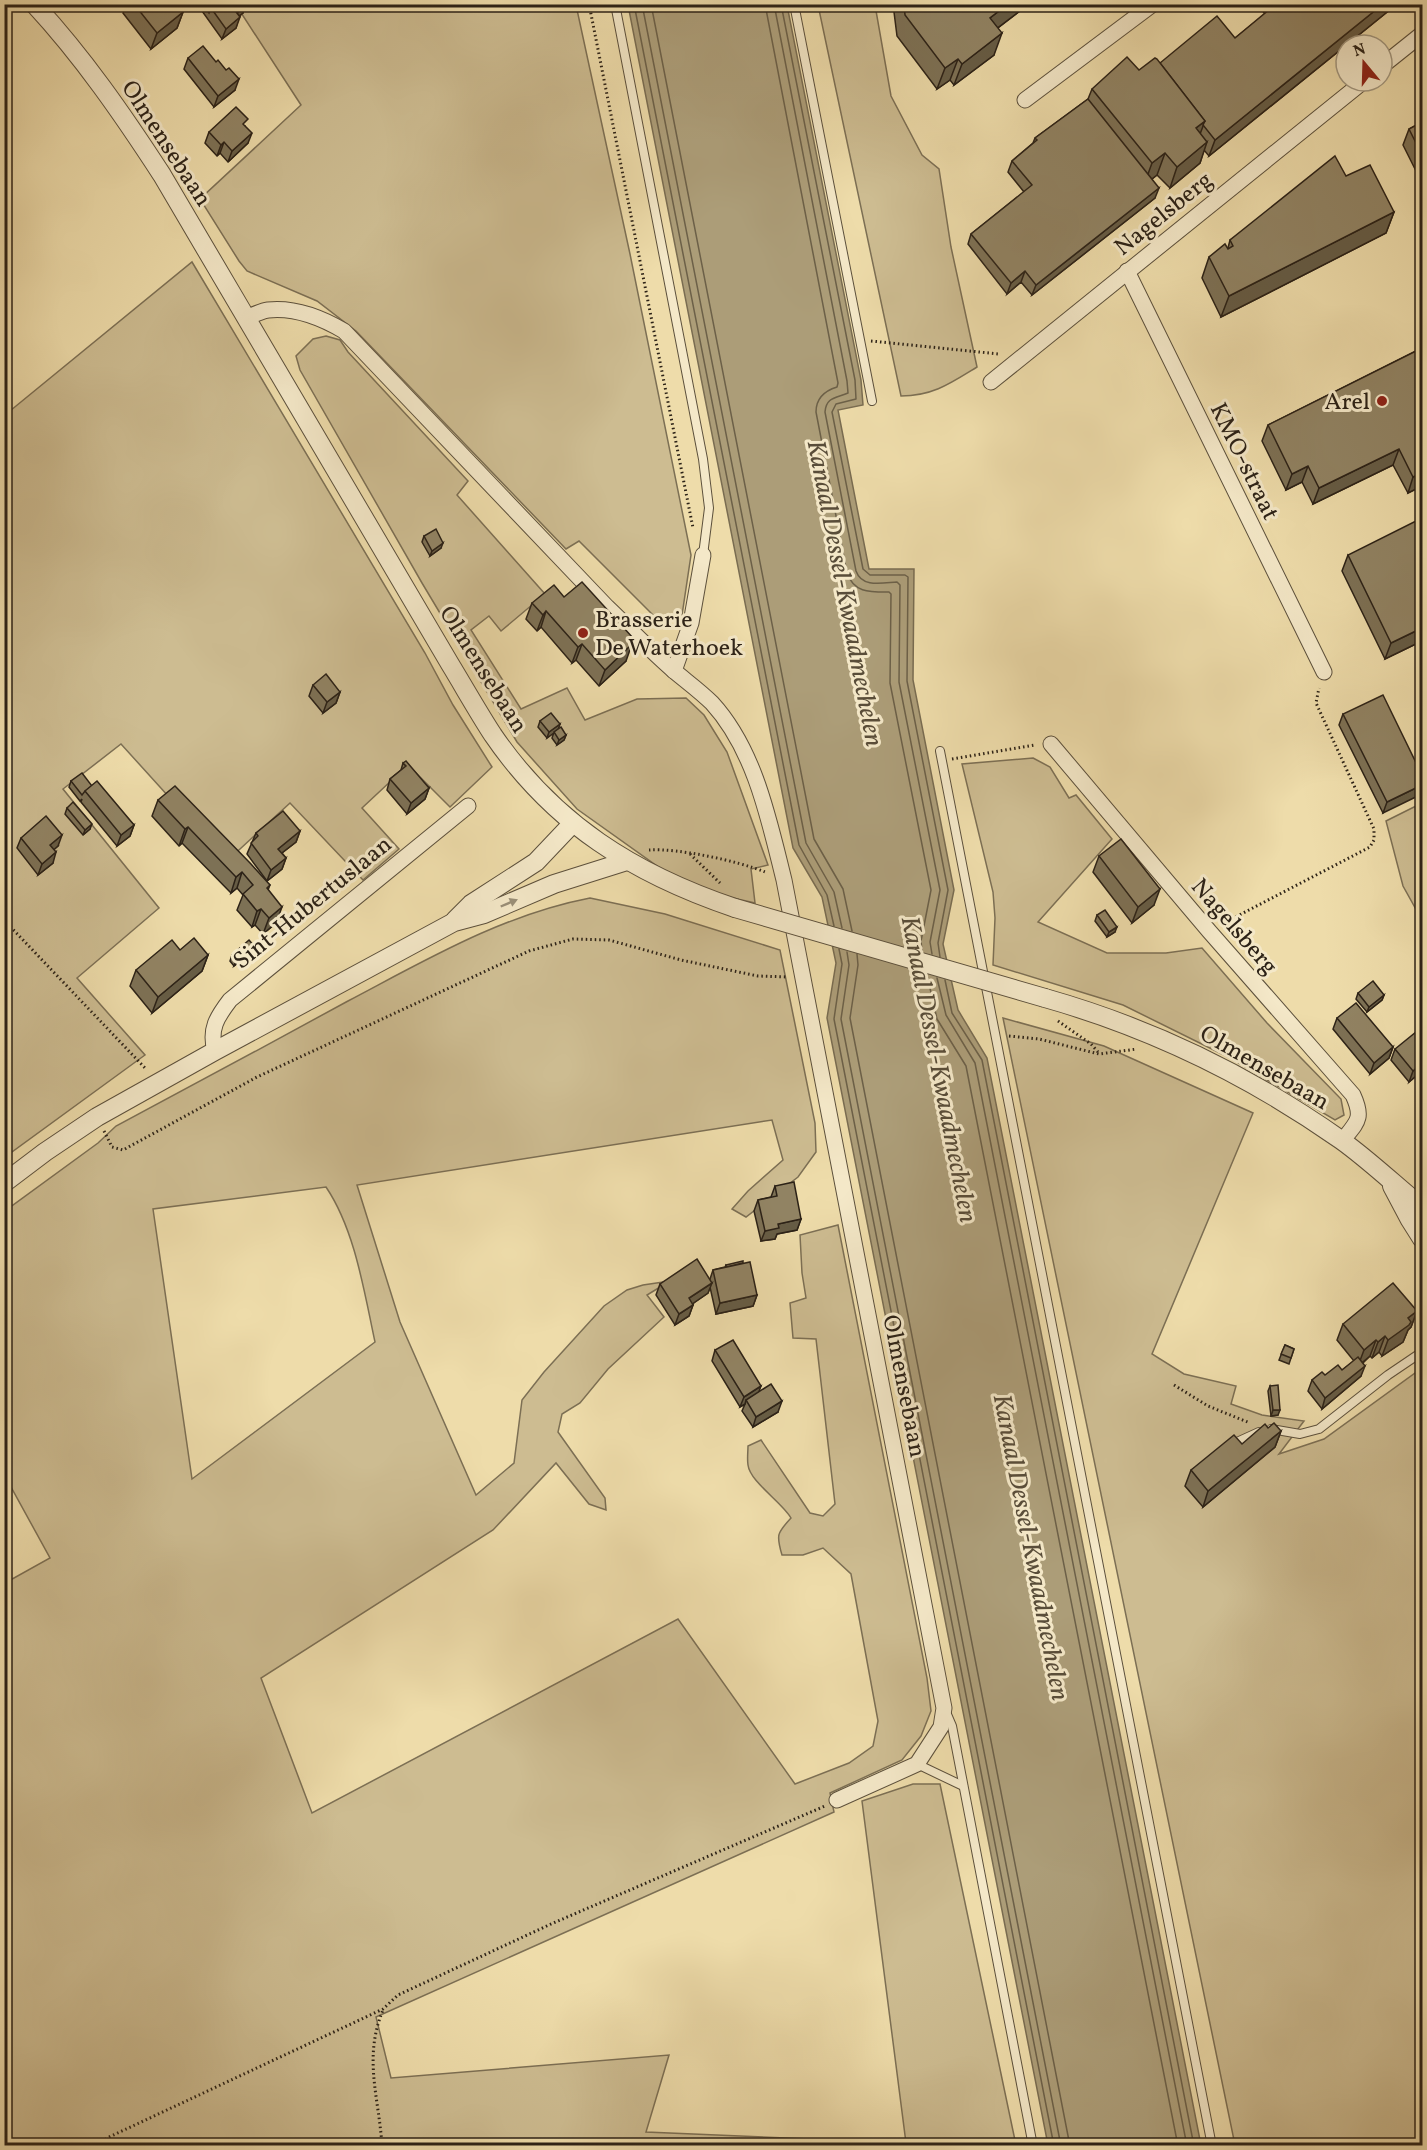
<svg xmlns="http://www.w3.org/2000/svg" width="1427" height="2150" viewBox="0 0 1427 2150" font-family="Vollkorn,serif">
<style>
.green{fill:#cdbc91;stroke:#7c6f54;stroke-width:1.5;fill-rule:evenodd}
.water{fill:#ac9d78;stroke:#796c51;stroke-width:1.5}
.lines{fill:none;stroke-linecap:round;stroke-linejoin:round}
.shore{stroke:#6c6048;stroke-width:1.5}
.service-casing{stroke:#5c503c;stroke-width:10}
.minor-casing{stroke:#5c503c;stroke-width:17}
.tertiary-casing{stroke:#5c503c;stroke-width:20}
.path{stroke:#2c2217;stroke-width:3;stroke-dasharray:1.5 3;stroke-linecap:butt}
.service{stroke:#f4e8c8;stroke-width:8}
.minor{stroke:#f4e8c8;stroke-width:15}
.tertiary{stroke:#f4e8c8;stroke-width:18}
.tertiary-bridge-casing{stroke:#5c503c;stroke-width:20;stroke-linecap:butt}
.tertiary-bridge{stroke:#f4e8c8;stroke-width:18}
.wall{fill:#7d7155;stroke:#2c2217;stroke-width:1.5}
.shaded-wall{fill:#665c45;stroke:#2c2217;stroke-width:1.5}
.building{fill:#918363;stroke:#2c2217;stroke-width:1.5}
.oneway{fill:#9a8f78}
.poi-dot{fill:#8f2418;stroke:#f4e8c8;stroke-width:2}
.labels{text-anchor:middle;stroke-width:6;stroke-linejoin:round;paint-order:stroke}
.street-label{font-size:24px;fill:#2c2217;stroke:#f4e8c8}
.poi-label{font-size:24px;fill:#2c2217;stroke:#f4e8c8;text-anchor:end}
.water-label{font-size:26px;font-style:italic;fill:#594d39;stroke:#f4e8c8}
</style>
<rect width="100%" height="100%" fill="#eedcaa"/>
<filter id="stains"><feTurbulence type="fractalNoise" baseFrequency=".00333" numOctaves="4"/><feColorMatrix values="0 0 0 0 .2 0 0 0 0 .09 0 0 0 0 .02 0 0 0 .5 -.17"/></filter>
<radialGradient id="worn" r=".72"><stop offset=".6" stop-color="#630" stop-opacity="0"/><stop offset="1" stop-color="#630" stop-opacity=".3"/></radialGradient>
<!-- green -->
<g class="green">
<polygon points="236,5 576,5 630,254 691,555 682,615 655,617 579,541 566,549 356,331 317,301 247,271 239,261 200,199 301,105"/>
<path d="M818 5H875L891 96 922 155 939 169 951 247 977 367C951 383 933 396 901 396Z"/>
<polygon points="192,262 425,653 453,705 492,767 450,807 408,765 362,808 399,849 363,880 290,803 227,861 121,744 63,789 159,908 77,978 145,1055 5,1157 5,415"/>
<polygon points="326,336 340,340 348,352 468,481 457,495 545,594 501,631 489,616 471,630 521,709 567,688 585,720 637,699 686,698 704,715 727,752 768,865 751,869 755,903 715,894 667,873 577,809 517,742 422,583 300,370 296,356 313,339"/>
<polygon points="1033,758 1050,767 1069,798 1076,795 1112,839 1038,922 1107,953 1166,953 1202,948 1267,1023 1341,1099 1344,1115 1335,1120 1230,1058 1123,1005 993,965 995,918 993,892 962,764"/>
<polygon points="1422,803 1422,920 1403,886 1386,821"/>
<path d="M590 898 665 914 780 950 815 1123 816 1152 798 1177 746 1217 732 1209 748 1191 783 1160 772 1120 357 1185 400 1322 476 1495 514 1463 522 1400 544 1372 604 1306 627 1290 643 1285 670 1281 647 1295 664 1317 608 1369 580 1403 562 1414 558 1432 605 1498 606 1510 589 1504 556 1463 493 1530 261 1678 312 1813 678 1619 795 1784 849 1763 873 1746 878 1721 851 1574 823 1548 803 1555H782C776 1535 777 1533 791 1518 782 1502 750 1482 748 1465 747 1459 748 1452 748 1446L761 1440 810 1513 823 1516 835 1504 816 1339 793 1338 790 1303 806 1298 802 1273 800 1235 838 1225 927 1678 931 1711 921 1736 902 1760 830 1793 834 1812 376 2017 391 2078 669 2055 646 2132 906 2143 862 1801 913 1784H940L1016 2145H5L4 1788 10 1785 5 1771V1583L50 1558 5 1476V1211L98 1143 116 1126C193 1085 271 1043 348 1001 426 960 502 915 590 898ZM326 1187C355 1230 364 1291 375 1342L192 1479 153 1209Z"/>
<polygon points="1003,1018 1104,1046 1253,1113 1152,1354 1184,1374 1236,1386 1231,1404 1262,1415 1304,1421 1279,1454 1324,1439 1422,1368 1422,2145 1235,2145"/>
</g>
<!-- water -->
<polygon class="water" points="628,5 787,5 861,380 863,405 838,410 869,569 914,569 913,680 954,890 943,944 958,1010 987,1058 1201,2145 1048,2145 827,1018 836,963 822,897 793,848"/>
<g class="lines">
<!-- shore -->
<g class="shore">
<polyline points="634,4 799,845 827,895 834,926"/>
<polyline points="642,4 806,843 834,892 842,928"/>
<polyline points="651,4 814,839 843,889 852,931"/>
<path d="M765 4 838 383 837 387C824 391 816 398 816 412L847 573C854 593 870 592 889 592L891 594 890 683 931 890 921 941 922 951"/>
<path d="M774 4 847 381 848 393C836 398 826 397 825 412L856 571C862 588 882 583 897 582L900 585 899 682 940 890 930 942 932 954"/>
<polyline points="781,4 855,380 856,399 836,404 832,412 863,569 870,575 905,575 908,577 907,681 948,890 938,943 940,957"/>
<polyline points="839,949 842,964 834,1019 1054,2146"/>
<polyline points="847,952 849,965 841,1019 1061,2146"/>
<polyline points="857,954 858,965 850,1018 1070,2146"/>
<polyline points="927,975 937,1019 966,1066 1178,2146"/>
<polyline points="937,978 946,1015 975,1063 1187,2146"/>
<polyline points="945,980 952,1013 982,1060 1194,2146"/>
</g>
<!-- service casing -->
<g class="service-casing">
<g id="service">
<polyline points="615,4 703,459 709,508 703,555"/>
<polyline points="794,4 872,401"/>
<polyline points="940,751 1212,2146"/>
<polyline points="1271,1429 1300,1434 1319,1429 1388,1375 1422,1352"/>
<polyline points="1237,1442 1259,1432"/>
<polyline points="946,1712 952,1726 1033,2146"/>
<polyline points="917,1764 963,1786"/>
</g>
</g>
<!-- minor casing -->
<g class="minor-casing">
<g id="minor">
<polyline points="1382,66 1422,34"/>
<polyline points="1025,100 1153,4"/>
<polyline points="1127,271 1324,672"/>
<path d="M246 318C253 315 261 311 268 310 295 307 322 318 344 331L607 607C629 628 650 650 673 670 686 681 700 691 712 703 755 750 769 820 784 880L944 1708 941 1727 917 1764 837 1800"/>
<polyline points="991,382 1364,81"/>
<polyline points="674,671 691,623 703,555"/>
<path d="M1051 744 1209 931 1353 1095C1364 1119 1357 1122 1342 1141"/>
<path d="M215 1051C209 1029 217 1017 230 1000L468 806"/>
</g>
</g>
<!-- tertiary casing -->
<g class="tertiary-casing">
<g id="tertiary">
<path d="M34 4C83 57 123 115 162 175L450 664C464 687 478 712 493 735 554 824 634 874 735 908"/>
<polyline points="455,920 471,904 536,862 572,824"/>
<path d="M1045 998C1151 1028 1250 1076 1341 1140 1369 1160 1395 1185 1422 1207"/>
<polyline points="4,1183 45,1152 97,1117 215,1051 454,922 484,914 554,884 627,861"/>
<polyline points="1392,1186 1410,1220 1422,1239"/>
</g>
</g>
<!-- path -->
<g class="path">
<polyline points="589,4 693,528"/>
<polyline points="871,341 999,354"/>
<polyline points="952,759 1035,745"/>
<path d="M649 850C678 848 738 861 765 872"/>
<polyline points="690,854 720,883"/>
<polyline points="4,920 146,1069"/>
<polyline points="1224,923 1370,847 1374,840 1374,829 1316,703 1319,688"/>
<polyline points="1058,1021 1091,1044 1098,1052"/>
<polyline points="1009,1036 1039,1039 1099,1054 1137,1049"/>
<polyline points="104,1131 112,1147 123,1150 257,1077 529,951 573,939 609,940 681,960 758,976 788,977"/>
<polyline points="1174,1385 1208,1406 1250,1423"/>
<polyline points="99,2146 107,2138 383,2009 398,1995 551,1924 825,1806"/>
<path d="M382 2146C379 2097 363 2058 383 2010"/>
</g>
<!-- service -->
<use href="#service" class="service"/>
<!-- minor -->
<use href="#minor" class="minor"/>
<!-- tertiary -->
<use href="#tertiary" class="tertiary"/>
<!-- tertiary-bridge casing -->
<g class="tertiary-bridge-casing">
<polyline id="tertiary-bridge" points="735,908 1045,998"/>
</g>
<!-- tertiary-bridge -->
<use href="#tertiary-bridge" class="tertiary-bridge"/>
</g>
<!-- wall -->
<g class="wall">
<polygon points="126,4 177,4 183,12 177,28 151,49 123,13"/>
<polygon points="197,4 243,4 245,7 243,13 239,16 236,28 222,39"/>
<polygon points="893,4 1029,4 998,28 994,55 954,85 950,80 937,89 897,36"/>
<polygon points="1257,4 1397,4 1209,156 1204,150 1200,163 1170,188 1157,175 1152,179 1155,198 1032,295 1021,282 1007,294 968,244 971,234 1024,192 1008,172 1012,161 1033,143 1035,138 1088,99 1092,89 1160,63 1235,38 1265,14"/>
<polygon points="188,58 216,62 235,90 214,107 184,69"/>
<polygon points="1422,122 1422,183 1403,145 1409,129"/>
<polygon points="245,126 248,143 228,162 220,153 217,156 205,143 209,132"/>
<polygon points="1346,176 1394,212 1386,233 1221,317 1202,278 1209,257 1228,248 1230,240"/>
<polygon points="1422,348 1422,486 1408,493 1393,465 1313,504 1302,482 1286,490 1262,441 1268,425"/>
<polygon points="424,536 441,548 430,556 422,542"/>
<polygon points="1348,555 1422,641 1385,659 1342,571"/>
<polygon points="564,597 626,661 599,686 576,660 572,663 541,627 537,631 526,619 532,603"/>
<polygon points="313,685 340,692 336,703 323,713 309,696"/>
<polygon points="1343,714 1422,775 1383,813 1339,725"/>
<polygon points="540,721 566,735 564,740 557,745 552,738 554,732 547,738 538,727"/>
<polygon points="403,763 429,788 425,799 407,814 387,790 390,779 401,770"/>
<polygon points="71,781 92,786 134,825 130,836 117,846 81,802 82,799 80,801 69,787"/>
<polygon points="158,800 270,885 268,890 276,923 263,934 255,925 252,927 237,910 243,895 237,888 231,893 182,843 179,846 152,816"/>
<polygon points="67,808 90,829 83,835 65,814"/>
<polygon points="300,831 296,842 282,853 286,858 282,869 267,881 247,854 256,833"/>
<polygon points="21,838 58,846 54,849 53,863 38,875 17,848"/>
<polygon points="1099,856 1154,905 1132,923 1093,872"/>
<polygon points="1097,915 1115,932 1107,937 1095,921"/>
<polygon points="180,950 208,955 202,971 152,1013 130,986 136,970"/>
<polygon points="252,952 234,966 230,961 232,955"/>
<polygon points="1358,993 1384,995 1382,1000 1367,1012 1356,999"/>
<polygon points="1337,1018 1393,1047 1389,1058 1370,1074 1333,1029"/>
<polygon points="1395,1049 1422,1071 1409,1082 1391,1060"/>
<polygon points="775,1186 801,1219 797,1230 777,1234 775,1239 761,1241 754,1211 758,1200 771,1197"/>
<polygon points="726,1265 757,1295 753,1306 716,1314 710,1287 708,1293 692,1304 693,1305 689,1316 675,1325 656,1295 660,1284 710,1279 713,1270 725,1267"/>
<polygon points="1417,1311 1411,1327 1408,1330 1403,1342 1382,1356 1379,1352 1372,1358 1370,1356 1363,1363 1361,1376 1322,1409 1308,1391 1312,1380 1342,1370 1354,1361 1337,1340 1343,1324"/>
<polygon points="1285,1345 1294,1349 1289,1364 1279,1360"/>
<polygon points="715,1350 759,1392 778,1412 753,1427 742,1411 745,1404 740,1407 712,1361"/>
<polygon points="1270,1386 1278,1415 1271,1416 1268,1391"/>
<polygon points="1281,1431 1275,1447 1203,1507 1185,1486 1191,1470 1242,1444"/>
</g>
<!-- shaded-wall -->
<g class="shaded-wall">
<polygon points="1008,4 1029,4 983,39 990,18"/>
<polygon points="1383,4 1397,4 1209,156 1215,140"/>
<polygon points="245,7 243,13 236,18 238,12"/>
<polygon points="183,12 177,28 151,49 157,33"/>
<polygon points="240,17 236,28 222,39 226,29"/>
<polygon points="1002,33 994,55 954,85 962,64"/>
<polygon points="958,59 950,80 937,89 945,68"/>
<polygon points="239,79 235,90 214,107 218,96"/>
<polygon points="1205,121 1197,142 1196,128"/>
<polygon points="252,133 248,143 228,162 232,151"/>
<polygon points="224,142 220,153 217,156 221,145"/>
<polygon points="1207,142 1200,163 1170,188 1177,167"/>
<polygon points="1165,153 1157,175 1144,185 1152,163"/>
<polygon points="1159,188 1155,198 1032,295 1036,285"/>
<polygon points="1394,212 1386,233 1221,317 1229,296"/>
<polygon points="1025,271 1021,282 1007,294 1011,283"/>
<polygon points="1399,449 1393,465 1313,504 1319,488"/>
<polygon points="1308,466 1302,482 1286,490 1292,474"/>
<polygon points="1422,473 1422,486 1408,493 1413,477"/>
<polygon points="443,543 441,548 430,556 432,551"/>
<polygon points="546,611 541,627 537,631 543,615"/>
<polygon points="1422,628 1422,641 1385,659 1391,643"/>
<polygon points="582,644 576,660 572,663 578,647"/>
<polygon points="632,644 626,661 599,686 605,670"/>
<polygon points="340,692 336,703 323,713 327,702"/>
<polygon points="560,724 558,730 547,738 549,732"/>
<polygon points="566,735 564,740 557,745 559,740"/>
<polygon points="1422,785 1422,794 1383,813 1387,802"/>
<polygon points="429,788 425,799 407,814 411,803"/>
<polygon points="92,824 90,829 83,835 85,830"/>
<polygon points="134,825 130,836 117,846 121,835"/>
<polygon points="188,827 182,843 179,846 185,829"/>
<polygon points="300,831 296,842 274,859 278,849"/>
<polygon points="62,835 58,846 47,856 50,845"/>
<polygon points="56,852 53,863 38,875 42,864"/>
<polygon points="286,858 282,869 267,881 271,870"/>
<polygon points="242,872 237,888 231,893 236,877"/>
<polygon points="1160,889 1154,905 1132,923 1138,907"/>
<polygon points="282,907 276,923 263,934 269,918"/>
<polygon points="261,909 255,925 252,927 257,911"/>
<polygon points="1117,927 1115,932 1107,937 1109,932"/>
<polygon points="254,946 252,952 234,966 236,961"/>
<polygon points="208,955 202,971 152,1013 158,997"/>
<polygon points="1384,995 1382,1000 1367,1012 1369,1007"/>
<polygon points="1393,1047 1389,1058 1370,1074 1374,1063"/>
<polygon points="1422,1063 1422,1071 1409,1082 1413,1071"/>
<polygon points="801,1219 797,1230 777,1234 775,1239 761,1241 765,1231 778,1224"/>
<polygon points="712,1283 708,1293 685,1309 689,1298"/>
<polygon points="757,1295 753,1306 716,1314 720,1303"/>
<polygon points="693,1305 689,1316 675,1325 679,1314"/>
<polygon points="1417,1311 1411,1327 1408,1330 1403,1342 1382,1356 1388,1340 1408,1318"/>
<polygon points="1385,1336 1379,1352 1372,1358 1378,1342"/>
<polygon points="1376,1340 1370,1356 1358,1366 1364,1350"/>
<polygon points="1365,1366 1361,1376 1322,1409 1325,1398"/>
<polygon points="761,1386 757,1397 746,1400 745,1404 740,1407 744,1397"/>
<polygon points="782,1401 778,1412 753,1427 756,1417"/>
<polygon points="1273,1410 1280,1410 1278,1415 1271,1416"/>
<polygon points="1281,1431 1275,1447 1203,1507 1208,1491"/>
</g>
<!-- building -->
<g class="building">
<polygon points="134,4 177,4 183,12 157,33"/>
<polygon points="203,4 215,4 211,8 209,13"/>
<polygon points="215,4 230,4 240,17 226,29 211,8"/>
<polygon points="232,4 243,4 245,7 238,12"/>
<polygon points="904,4 1008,4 990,18 1002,33 962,64 958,59 945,68 905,15"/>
<polygon points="1276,4 1383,4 1215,140 1203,125 1205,121 1160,63 1217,16 1235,38"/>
<polygon points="203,46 216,62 218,60 226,70 229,68 239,79 218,96 188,58"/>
<polygon points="1127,57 1139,70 1155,58 1157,59 1205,121 1196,128 1207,142 1177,167 1165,153 1152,163 1092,89"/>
<polygon points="1088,99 1159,188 1036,285 1025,271 1011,283 971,234 1032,185 1012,161 1037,140 1035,138"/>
<polygon points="236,107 248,119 243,124 252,133 232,151 224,142 221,145 209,132"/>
<polygon points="1422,122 1422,155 1409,129"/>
<polygon points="1335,156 1346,176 1370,165 1394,212 1229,296 1209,257 1225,244 1228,249 1233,246 1230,240"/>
<polygon points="1422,348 1422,473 1413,477 1399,449 1319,488 1308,466 1292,474 1268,425"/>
<polygon points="1422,518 1422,628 1391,643 1348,555"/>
<polygon points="436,529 443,543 432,551 424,536"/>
<polygon points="582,582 633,638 632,644 605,670 582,644 578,647 546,611 543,615 532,603 554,585 564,597"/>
<polygon points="326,674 340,692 327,702 313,685"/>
<polygon points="1383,695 1422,775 1422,785 1387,802 1343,714"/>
<polygon points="551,713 560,724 549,732 540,721"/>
<polygon points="561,727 566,735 559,740 554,732"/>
<polygon points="406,761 429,788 411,803 390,779 406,766 403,763"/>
<polygon points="82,773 92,786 85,791 82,795 71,781"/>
<polygon points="97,781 134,825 121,835 85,791"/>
<polygon points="175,786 251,864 270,885 267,888 282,907 269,918 261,909 257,911 243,894 253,885 242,872 236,877 188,827 185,829 158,800"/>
<polygon points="73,802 92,824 85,830 67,808"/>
<polygon points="283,811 300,831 278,849 286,858 271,870 251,843 258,836 256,833"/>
<polygon points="46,816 62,835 50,845 56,852 42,864 21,838"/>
<polygon points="1121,839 1160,889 1138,907 1099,856"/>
<polygon points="1105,910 1117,927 1109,932 1097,915"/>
<polygon points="194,938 208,955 158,997 136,970 172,940 180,950"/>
<polygon points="249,940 254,946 236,961 232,955"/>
<polygon points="1373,981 1384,995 1369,1007 1358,993"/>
<polygon points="1356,1003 1393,1047 1374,1063 1337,1018"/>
<polygon points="1416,1032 1422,1038 1422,1063 1413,1071 1395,1049"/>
<polygon points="794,1182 801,1219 778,1224 779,1228 765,1231 758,1200 777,1196 775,1186"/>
<polygon points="697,1259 712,1283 689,1298 693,1305 679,1314 660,1284"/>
<polygon points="743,1261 743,1263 727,1267 726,1265"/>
<polygon points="750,1262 757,1295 720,1303 713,1270"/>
<polygon points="1393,1283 1417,1311 1408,1318 1411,1322 1409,1325 1388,1340 1385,1336 1378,1342 1376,1340 1364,1350 1343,1324"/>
<polygon points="733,1340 761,1386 744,1397 715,1350"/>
<polygon points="1285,1345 1294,1349 1291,1358 1281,1354"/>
<polygon points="1358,1357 1365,1366 1325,1398 1312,1380 1322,1372 1325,1375 1338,1365 1342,1370"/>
<polygon points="771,1384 782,1401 756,1417 746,1400"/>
<polygon points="1278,1385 1280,1410 1273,1410 1270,1386"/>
<polygon points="1274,1423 1281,1431 1208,1491 1191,1470 1234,1435 1242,1444 1265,1424 1268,1428"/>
</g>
<!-- one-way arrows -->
<defs><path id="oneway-solid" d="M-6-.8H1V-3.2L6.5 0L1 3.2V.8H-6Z" transform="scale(1.5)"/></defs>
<use class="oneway" href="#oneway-solid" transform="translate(509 903) rotate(-23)"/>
<!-- markers -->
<g class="poi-dot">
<circle cx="1382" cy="401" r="6"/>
<circle cx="583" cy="633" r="6"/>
</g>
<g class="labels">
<!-- street labels -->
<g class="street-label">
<text transform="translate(167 143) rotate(57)" y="8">Olmensebaan</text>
<text transform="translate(1163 213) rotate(-39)" y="8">Nagelsberg</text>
<text transform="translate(1245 461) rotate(64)" y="8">KMO-straat</text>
<text transform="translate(484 669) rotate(58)" y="8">Olmensebaan</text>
<text transform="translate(312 902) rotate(-39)" y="8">Sint-Hubertuslaan</text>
<text transform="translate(1235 926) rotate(49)" y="8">Nagelsberg</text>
<text transform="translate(1265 1067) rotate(30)" y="8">Olmensebaan</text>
<text transform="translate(905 1386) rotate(79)" y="8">Olmensebaan</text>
</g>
<!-- poi labels -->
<g class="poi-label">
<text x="1370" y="409">Arel</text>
<text x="595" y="627" text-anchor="start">Brasserie<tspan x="595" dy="28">De Waterhoek</tspan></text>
</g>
<!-- water labels -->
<g class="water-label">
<text transform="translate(846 593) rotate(79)" y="9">Kanaal Dessel-Kwaadmechelen</text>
<text transform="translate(940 1069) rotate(79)" y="9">Kanaal Dessel-Kwaadmechelen</text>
<text transform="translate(1032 1547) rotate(79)" y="9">Kanaal Dessel-Kwaadmechelen</text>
</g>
</g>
<!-- margin -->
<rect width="1427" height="2150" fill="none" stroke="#eedcaa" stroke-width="24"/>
<rect x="6" y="6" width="1415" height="2138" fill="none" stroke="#2c2217" stroke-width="3"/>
<rect x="12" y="12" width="1403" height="2126" fill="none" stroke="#2c2217" stroke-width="1.5"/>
<!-- north arrow -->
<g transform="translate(1364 63) rotate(341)"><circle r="28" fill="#f4e8c8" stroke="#a49981" stroke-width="1.5"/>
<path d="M0-4.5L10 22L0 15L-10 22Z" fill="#8f2418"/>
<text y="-9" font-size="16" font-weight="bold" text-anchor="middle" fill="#2c2217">N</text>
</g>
<rect width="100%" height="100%" filter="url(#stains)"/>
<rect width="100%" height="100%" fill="url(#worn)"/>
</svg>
